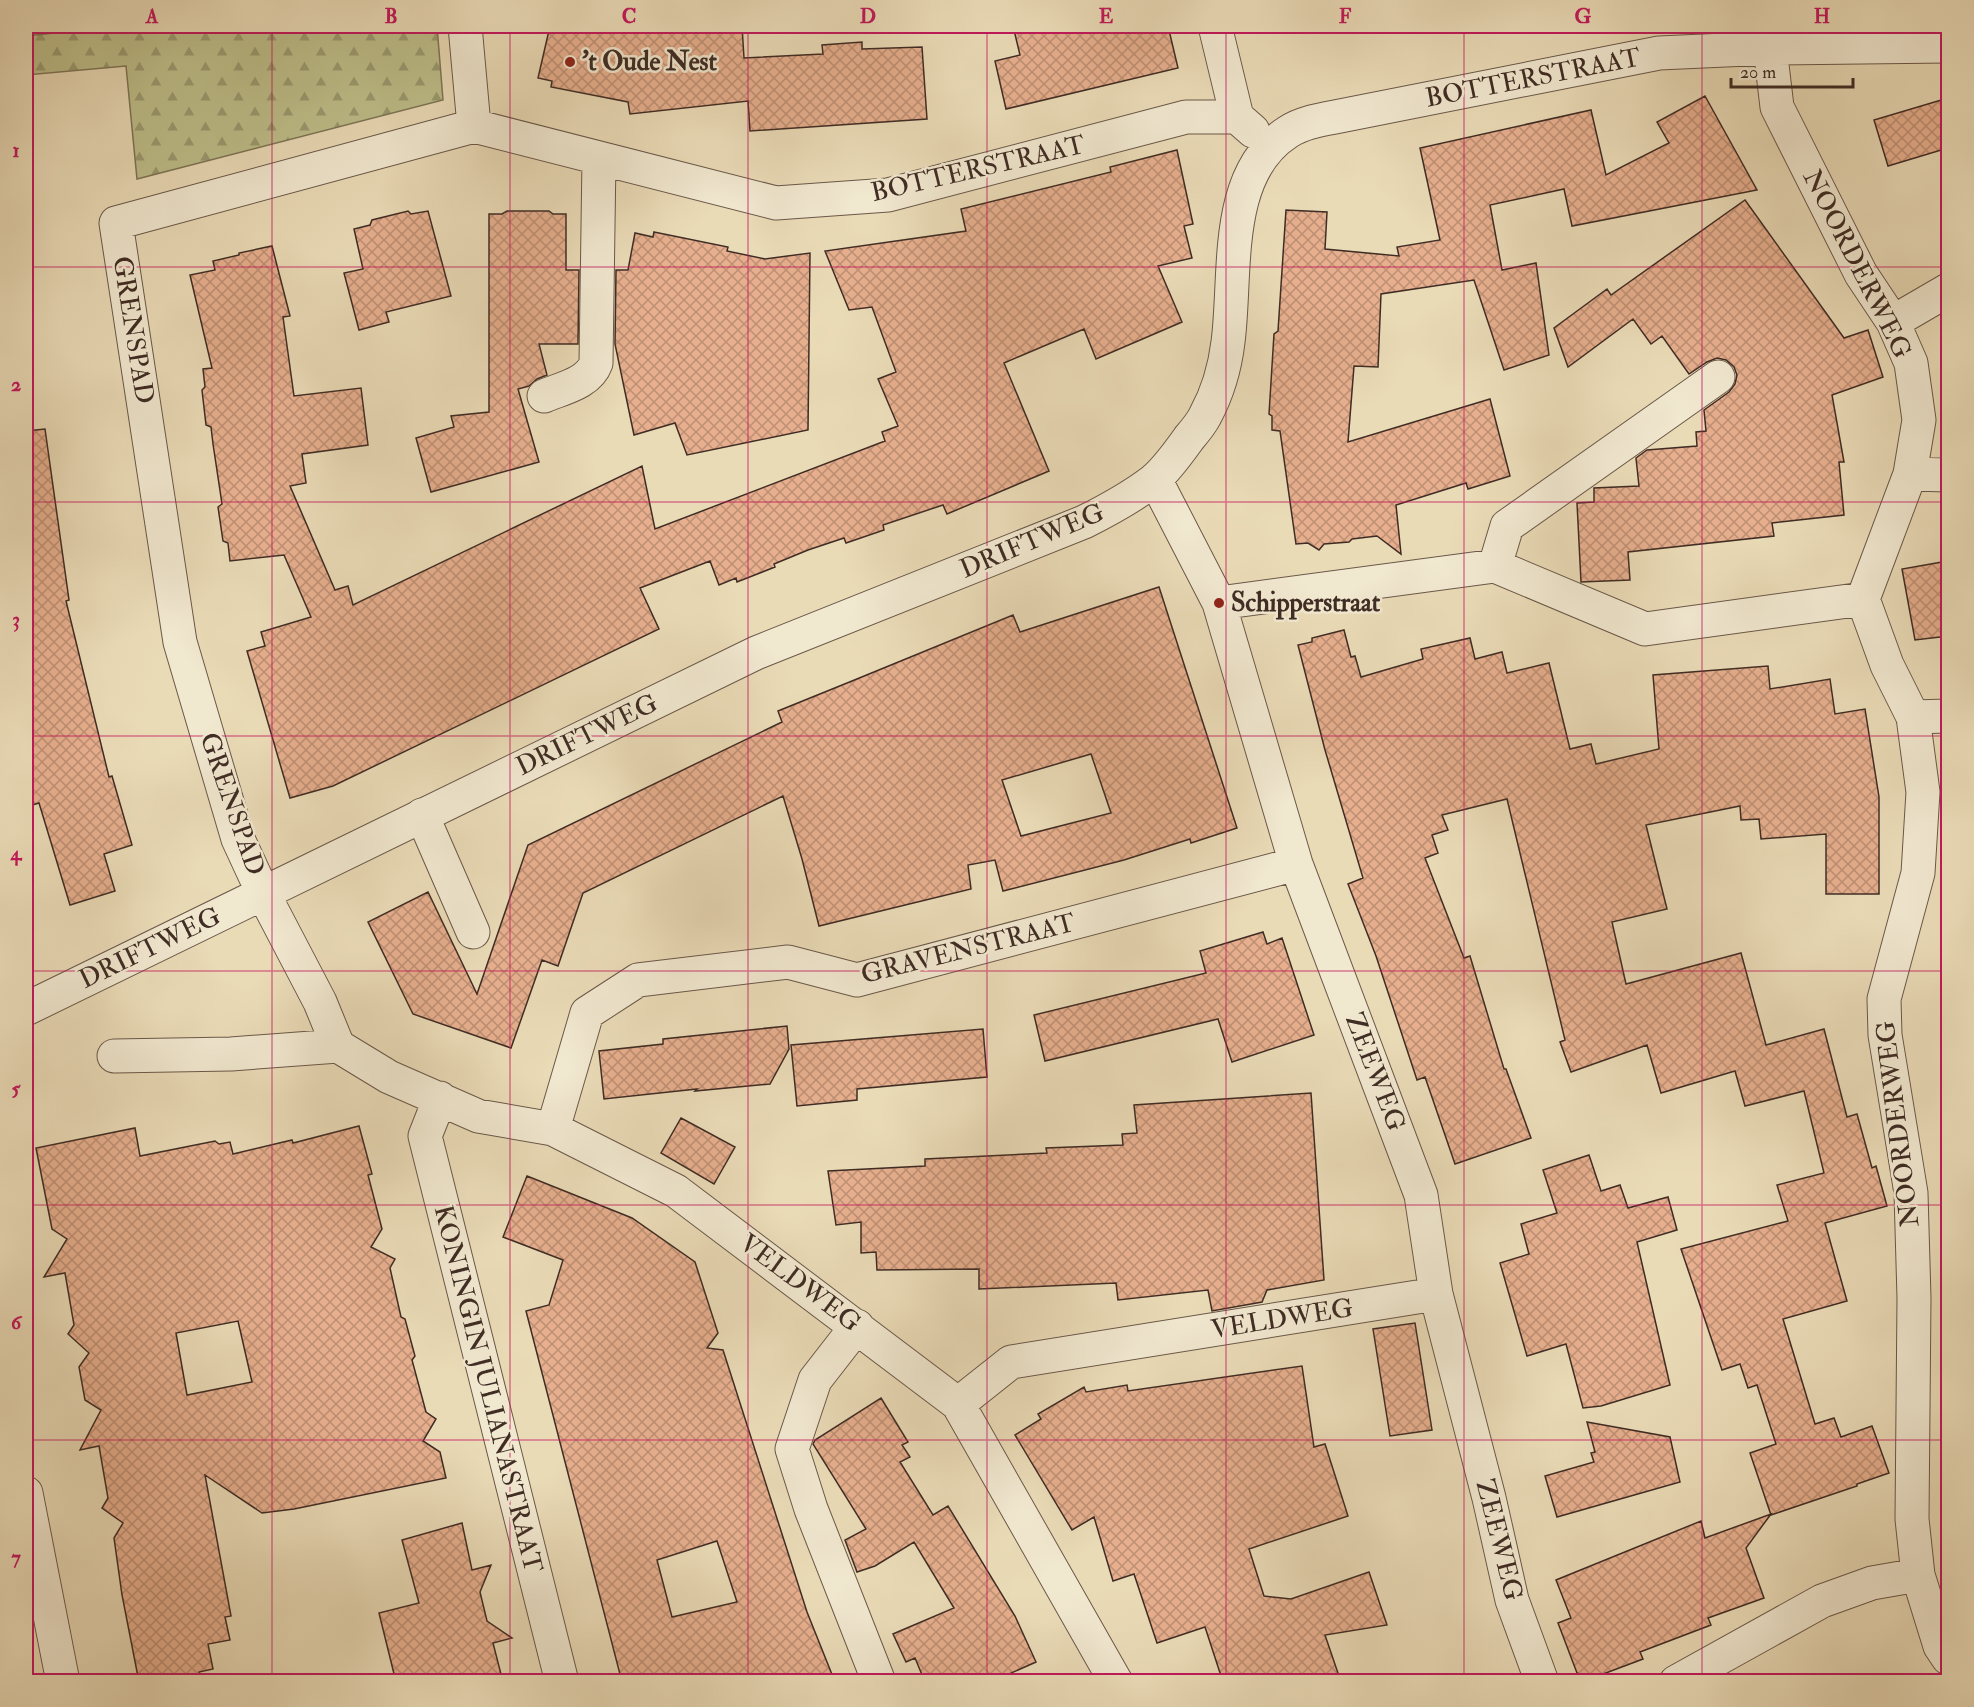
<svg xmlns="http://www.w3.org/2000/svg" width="1974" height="1707" font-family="'IM FELL Double Pica',serif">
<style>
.forest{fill:url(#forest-firs);stroke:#7e7557;stroke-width:1.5}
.pitch{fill:#bdbe8a;stroke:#7e7557;stroke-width:1.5}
.building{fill:url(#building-cross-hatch);stroke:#3f2c24;stroke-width:1.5;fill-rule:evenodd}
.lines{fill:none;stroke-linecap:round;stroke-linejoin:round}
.pedestrian-casing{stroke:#6a5849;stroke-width:35}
.minor-casing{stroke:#6a5849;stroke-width:35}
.pedestrian{stroke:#f1e8d0;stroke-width:33}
.minor{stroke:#f1e8d0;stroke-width:33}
.grid{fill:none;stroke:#c2185b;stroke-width:1.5;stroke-opacity:0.55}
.poi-dot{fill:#8f2418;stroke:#f1e8d0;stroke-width:2}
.labels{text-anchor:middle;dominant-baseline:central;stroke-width:5;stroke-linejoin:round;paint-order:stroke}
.poi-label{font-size:26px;font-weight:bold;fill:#3f2c24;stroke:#f1e8d0;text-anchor:start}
.street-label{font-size:26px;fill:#3f2c24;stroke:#f1e8d0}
.neatline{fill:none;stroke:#c2185b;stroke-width:2}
.grid-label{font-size:20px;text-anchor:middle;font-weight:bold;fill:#c2185b}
</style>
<defs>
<pattern id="forest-firs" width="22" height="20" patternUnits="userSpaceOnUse" patternTransform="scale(1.5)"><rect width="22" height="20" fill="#bdbe8a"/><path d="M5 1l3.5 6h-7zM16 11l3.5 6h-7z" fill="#9b9b71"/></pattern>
<pattern id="building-cross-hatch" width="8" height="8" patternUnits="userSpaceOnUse" patternTransform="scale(1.5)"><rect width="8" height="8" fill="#e7af8e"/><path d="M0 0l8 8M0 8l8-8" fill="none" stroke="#bd8f74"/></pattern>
</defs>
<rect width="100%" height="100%" fill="#eadbb7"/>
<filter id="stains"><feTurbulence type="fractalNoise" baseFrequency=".00333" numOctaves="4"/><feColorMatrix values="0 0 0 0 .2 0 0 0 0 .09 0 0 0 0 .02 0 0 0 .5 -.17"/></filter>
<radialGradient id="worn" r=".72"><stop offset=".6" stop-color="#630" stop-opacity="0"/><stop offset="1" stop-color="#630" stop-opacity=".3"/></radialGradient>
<!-- forest -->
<path class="forest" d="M115 26H437L443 100 137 179 126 66 26 75V34Z"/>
<!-- pitch -->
<path class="pitch" d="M26 26H122L26 36Z"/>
<!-- building -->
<path class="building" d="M550 26H742L744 58 823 54 822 45 862 42V49L922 47 927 119 750 131 748 101 630 114 628 102 551 87 552 81 538 78Z
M1013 26H1168L1178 68 1006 109 995 61 1020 55Z
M1705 96 1757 190 1572 226 1564 189 1490 205 1502 270 1536 263 1549 355 1504 370 1474 280 1381 294 1378 367 1354 366 1348 442 1490 399 1510 476 1468 489 1466 483 1396 505 1401 554 1377 536 1352 539 1349 542 1324 544 1319 550 1308 543 1296 544 1280 431 1272 430V416L1269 414 1274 334 1278 331 1286 210 1327 212 1325 249 1399 256 1397 247 1440 240 1420 148 1591 110 1606 175 1669 143 1657 122Z
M1948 98V148L1888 166 1874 120Z
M1177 150 1193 224 1184 226 1192 258 1158 266 1182 322 1096 359 1084 329 1004 363 1049 471 947 514 943 505 883 525 884 530 846 543 844 538 808 550 774 564 775 567 737 582 736 578 719 585 710 561 640 588 659 629 333 786 290 798 247 651 265 646 261 632 311 617 284 555 230 561 228 543 223 541 218 507 222 504 213 444 211 427 206 425 202 390 205 387 203 369 212 368 190 275 215 270 213 261 239 255V253L272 246 290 316 283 317 294 396 361 388 368 445 302 454 306 483 290 486 335 590 348 586 353 605 642 466 655 529 885 441 882 432 898 426 878 379 896 372 872 307 849 310 825 251 966 231 961 209 1111 172 1110 167Z
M1745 200 1844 338 1868 330 1883 377 1832 395 1844 462H1839L1844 515 1772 523 1774 536 1628 552 1630 580 1581 582 1577 503 1594 502V488L1639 486 1636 458 1647 450 1697 446 1696 432 1706 431 1704 410 1729 392 1735 384 1737 375 1734 367 1726 360 1717 358 1707 362 1689 374 1662 336 1651 344 1633 319 1568 367 1554 328 1607 289 1611 295Z
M408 211 411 214 428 211 451 296 386 312 389 322 359 330 344 273 363 269 354 229 370 225 372 220Z
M507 211H549L553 214H566V270H579L578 344H539L547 375 537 379 529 386 518 389 539 462 431 492 416 438 454 427 451 416 489 412V214H502Z
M654 232 728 247 727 251 765 259 810 253 808 430 687 455 675 423 634 435 615 344 616 270H628L635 233 653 237Z
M45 429 69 600 66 601 109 777 112 776 132 845 104 854 115 891 70 905 39 803 26 807V431Z
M1948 561V636L1915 640 1902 569Z
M1159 587 1237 828 1191 843 1190 839 1124 860 1003 891 995 860 968 865 971 889 819 926 802 859 783 796 583 893 558 966 542 960 511 1048 413 1014 368 922 428 892 477 994 528 845 782 722 778 711 852 681 1013 615 1020 632ZM1091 754 1111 813 1021 836 1002 780Z
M1344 630 1351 657 1355 656 1361 677 1423 659 1421 649 1470 638 1475 659 1502 652 1507 673 1549 663 1570 749 1591 744 1596 764 1659 749 1653 675 1768 666 1770 689 1830 679 1835 714 1865 709 1879 797V894H1826V834L1761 839 1759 819 1741 820 1740 806 1646 825 1667 909 1612 922 1626 984 1741 953 1766 1045 1824 1029 1847 1117 1857 1114 1872 1168 1876 1166 1887 1206 1825 1223 1847 1301 1783 1319 1815 1424 1834 1418 1841 1437 1872 1426 1889 1473 1857 1484V1486L1771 1515 1750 1453 1776 1444 1757 1385 1748 1388 1740 1364 1722 1370 1681 1249 1788 1221 1777 1185 1824 1173 1804 1091 1745 1106 1735 1071 1661 1093 1647 1045 1571 1072 1560 1042 1565 1040 1507 799 1442 815 1448 830 1432 835 1438 853 1425 858 1464 958 1470 956 1504 1069H1506L1531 1138 1455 1164 1425 1077 1417 1080 1376 956 1348 884 1363 878 1325 750 1298 645 1312 642V638Z
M1263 932 1267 944 1282 938 1314 1035 1232 1062 1218 1019 1045 1061 1034 1015 1206 973 1200 951Z
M787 1026 789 1049 770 1084 695 1091 697 1089 604 1099 599 1051 663 1044V1039Z
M983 1029 987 1077 857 1089V1100L797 1106 791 1045Z
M1311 1093 1324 1280 1267 1290 1262 1302 1212 1311 1208 1290 1118 1300 1116 1283 979 1289V1269L877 1270 876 1252 861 1253V1222L836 1225 828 1171 925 1166V1159L1047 1153 1046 1148 1123 1145 1122 1134 1137 1133 1134 1105Z
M681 1118 735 1147 714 1184 661 1153Z
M359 1126 372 1174 368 1175 382 1229 371 1247 395 1259 390 1268 401 1317 405 1319 415 1356 412 1360 426 1412 436 1419 423 1441 440 1452 446 1478 294 1509 262 1513 205 1475 231 1616 225 1617 230 1640 208 1644 213 1669 199 1672 201 1682H139L122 1595 114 1538 123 1523 102 1508 108 1498 99 1446 80 1450 101 1410 85 1400 79 1367 89 1353 68 1334 74 1325 65 1273 44 1277 67 1239 52 1229 36 1148 135 1128 140 1156 215 1141 219 1144 230 1142 233 1154 292 1140 293 1143ZM238 1321 252 1382 187 1395 176 1333Z
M1589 1155 1601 1191 1620 1185 1628 1208 1668 1197 1677 1230 1637 1242 1670 1385 1601 1406 1583 1408 1566 1344 1527 1356 1500 1263 1529 1254 1521 1224 1557 1213 1543 1170Z
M527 1176 632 1218 695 1262 718 1333 707 1348 723 1350 807 1612 835 1682H622L526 1311 549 1305 563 1260 503 1237ZM717 1541 737 1602 672 1617 657 1560Z
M1415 1323 1432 1430 1390 1436 1373 1329Z
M1302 1366 1314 1447 1325 1444 1348 1516 1249 1549 1264 1596 1291 1599 1369 1572 1387 1625 1325 1635 1341 1682H1223L1205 1627 1157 1643 1134 1574 1113 1581 1094 1517 1072 1530 1015 1435 1041 1419 1038 1414 1084 1387 1086 1392 1127 1385 1128 1391Z
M881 1398 908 1442 902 1445 910 1457 900 1462 933 1515 948 1506 1015 1616 1036 1662 991 1682H925L915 1658 906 1662 893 1634 954 1608 914 1542 875 1566 857 1572 845 1540 866 1529 813 1444 815 1440Z
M1587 1422 1670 1437 1680 1482 1557 1517 1545 1476 1594 1462 1591 1453 1595 1452Z
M1771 1514 1746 1548 1764 1598 1708 1618 1711 1625 1640 1652 1643 1659 1590 1679 1577 1673 1558 1623 1571 1618 1556 1580 1701 1521 1705 1538Z
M462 1523 472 1570 491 1565 480 1592 487 1621 512 1638 493 1643 503 1682H396L379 1613 419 1603 402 1540Z"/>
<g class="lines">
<defs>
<path id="pedestrian" d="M422 815 473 932"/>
<path id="minor" d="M465 26 474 126
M1215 26 1237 117 1253 131
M1770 48 1777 107 1861 274 1893 322 1911 363 1919 420 1910 474 1863 599 1887 665 1913 717 1923 792 1918 873 1884 999 1885 1035 1911 1193 1914 1298 1912 1519 1918 1575
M1237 117H1186L888 195 776 203 474 126 116 223 180 642 238 839 263 893 320 1002 338 1046 389 1077 478 1116 553 1129 676 1191 958 1404 1011 1362 1436 1294
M1893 322 1948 290
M544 396C563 388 589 383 596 363L599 158
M1910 474 1948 475
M1155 479 1219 603 1296 864 1421 1195 1436 1294 1489 1498 1512 1600 1542 1682
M1495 566 1507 526 1718 377
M1219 603 1495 566 1645 629 1863 599
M1913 717 1948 716
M26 1009 756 653 1084 522C1108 510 1132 497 1154 480 1167 469 1179 452 1189 438 1195 431 1201 424 1205 416 1217 394 1225 367 1228 342 1237 274 1222 174 1288 132 1302 123 1319 120 1335 117L1659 53 1770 48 1948 46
M114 1056 231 1054 338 1046
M440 1098 425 1136 562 1682
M553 1129 587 1013 638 980 788 962 857 980 1296 864
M857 1326 815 1380 792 1449 811 1509 879 1682
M958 1404 1116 1682
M26 1493 63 1682
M1676 1682 1822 1601 1872 1583 1918 1575 1940 1646 1948 1658"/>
</defs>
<!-- pedestrian casing -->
<use href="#pedestrian" class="pedestrian-casing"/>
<!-- minor casing -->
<use href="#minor" class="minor-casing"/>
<!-- pedestrian -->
<use href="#pedestrian" class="pedestrian"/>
<!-- minor -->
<use href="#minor" class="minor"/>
</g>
<!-- grid -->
<path class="grid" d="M272 26V1682M510 26V1682M748 26V1682M987 26V1682M1226 26V1682M1464 26V1682M1702 26V1682M26 267H1948M26 502H1948M26 736H1948M26 971H1948M26 1205H1948M26 1440H1948"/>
<!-- markers -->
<g class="poi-dot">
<circle cx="570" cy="62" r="6"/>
<circle cx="1219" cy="603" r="6"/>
</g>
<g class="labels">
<!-- poi labels -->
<g class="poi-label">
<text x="582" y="62">'t Oude Nest</text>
<text x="1231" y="603">Schipperstraat</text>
</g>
<!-- street labels -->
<g class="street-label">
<text transform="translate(1533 78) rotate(-11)">BOTTERSTRAAT</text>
<text transform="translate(978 169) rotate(-13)">BOTTERSTRAAT</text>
<text transform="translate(1857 264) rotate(63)">NOORDERWEG</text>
<text transform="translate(133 330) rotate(81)">GRENSPAD</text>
<text transform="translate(1032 541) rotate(-23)">DRIFTWEG</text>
<text transform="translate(587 735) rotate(-26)">DRIFTWEG</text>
<text transform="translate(232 804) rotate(71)">GRENSPAD</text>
<text transform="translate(150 948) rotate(-26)">DRIFTWEG</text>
<text transform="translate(968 949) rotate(-14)">GRAVENSTRAAT</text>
<text transform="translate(1375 1072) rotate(69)">ZEEWEG</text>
<text transform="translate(1898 1124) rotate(-97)">NOORDERWEG</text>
<text transform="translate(800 1283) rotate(37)">VELDWEG</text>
<text transform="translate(1282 1319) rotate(-9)">VELDWEG</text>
<text transform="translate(488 1389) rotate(76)">KONINGIN JULIANASTRAAT</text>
<text transform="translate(1499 1540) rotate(76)">ZEEWEG</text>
</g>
</g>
<!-- margin -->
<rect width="1974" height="1707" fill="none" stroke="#eadbb7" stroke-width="66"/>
<!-- scale -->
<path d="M1731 78v9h122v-9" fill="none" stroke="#3f2c24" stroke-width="3"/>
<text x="1740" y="78" font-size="18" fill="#3f2c24" stroke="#f1e8d0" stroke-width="4.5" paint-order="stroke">20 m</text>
<rect x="33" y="33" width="1908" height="1641" class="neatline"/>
<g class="grid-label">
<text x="152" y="23">A</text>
<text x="391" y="23">B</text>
<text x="629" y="23">C</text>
<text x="868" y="23">D</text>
<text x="1106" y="23">E</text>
<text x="1345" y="23">F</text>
<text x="1583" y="23">G</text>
<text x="1822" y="23">H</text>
<text x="16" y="157">1</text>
<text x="16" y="391">2</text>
<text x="16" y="626">3</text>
<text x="16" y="860">4</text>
<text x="16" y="1095">5</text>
<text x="16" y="1329">6</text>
<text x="16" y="1564">7</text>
</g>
<rect width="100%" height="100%" filter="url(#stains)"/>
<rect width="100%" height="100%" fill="url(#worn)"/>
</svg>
